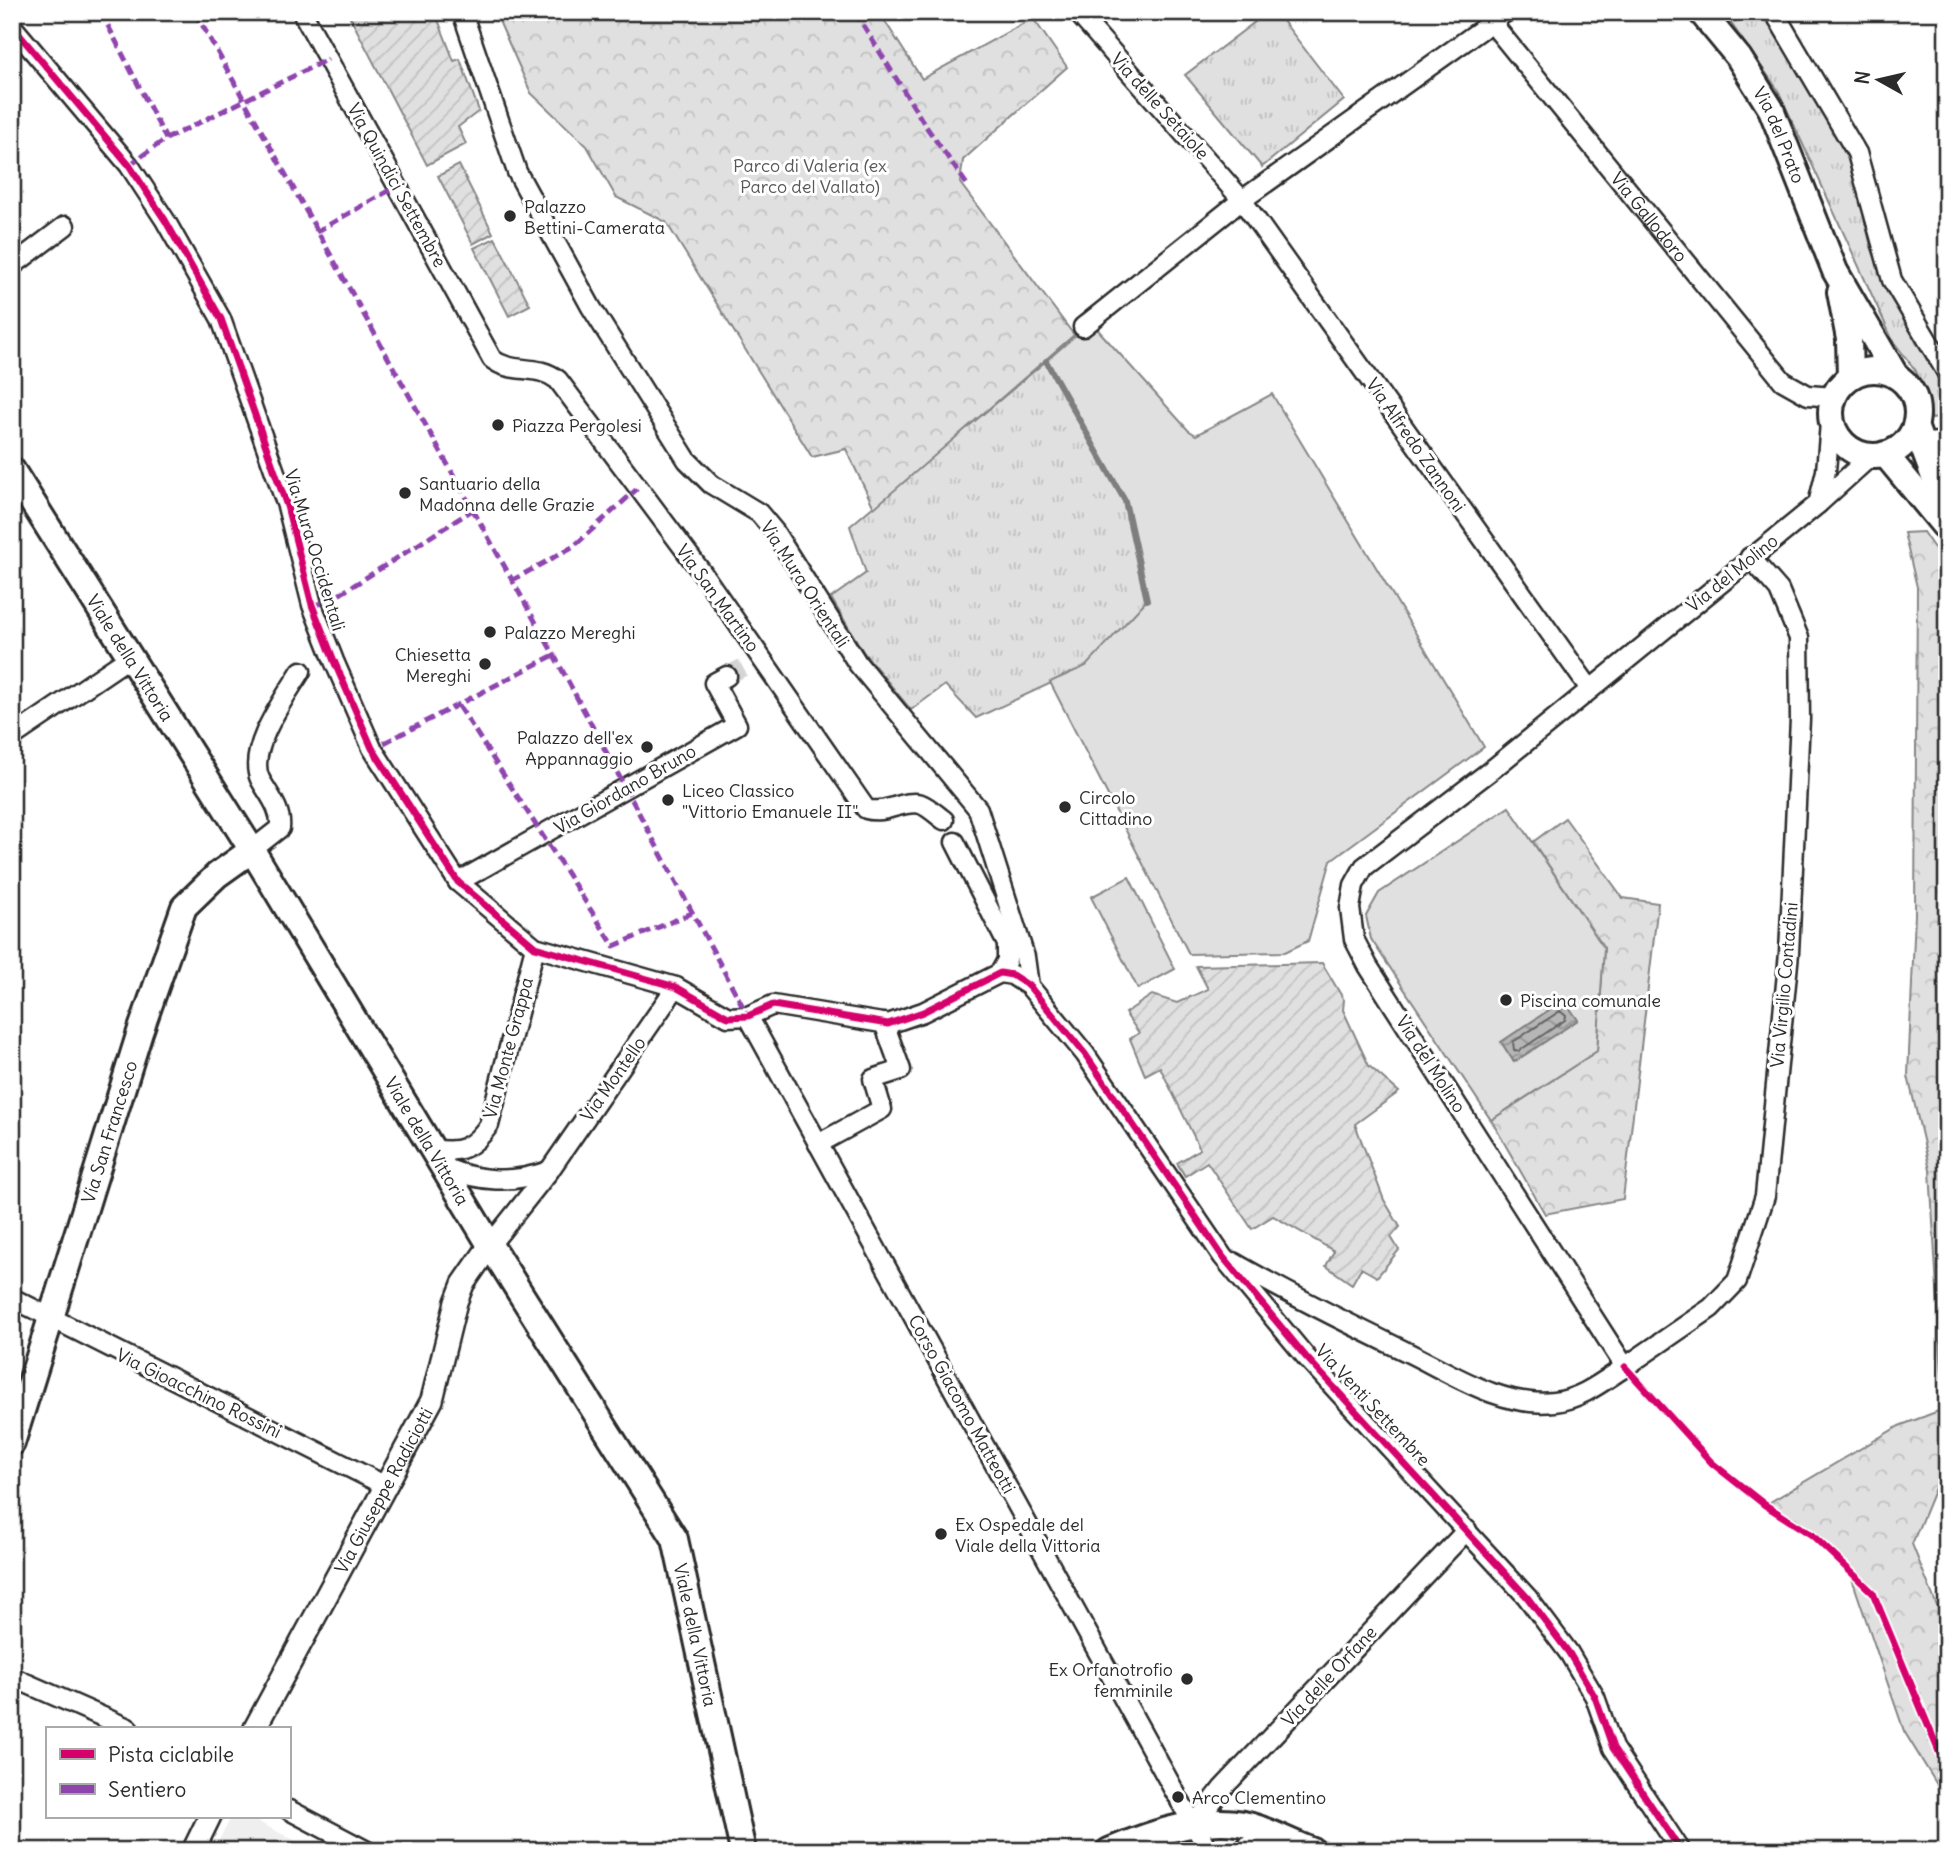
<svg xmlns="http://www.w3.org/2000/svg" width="1959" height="1863" font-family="Delius,sans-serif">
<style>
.built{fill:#efefef}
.grass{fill:url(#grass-tufts);stroke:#868686;stroke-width:2}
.forest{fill:url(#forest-crowns);stroke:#868686;stroke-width:2}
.garden{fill:url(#garden-furrows);stroke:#868686;stroke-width:2}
.pitch{fill:#e0e0e0;stroke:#868686;stroke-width:2}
.water{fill:url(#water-waves);stroke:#7e7e7e;stroke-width:2}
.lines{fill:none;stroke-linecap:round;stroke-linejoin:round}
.shore{stroke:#636363;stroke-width:2}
.stream{stroke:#7e7e7e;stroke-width:6}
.minor-tunnel{stroke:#d5d5d5;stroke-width:18;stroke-dasharray:18 9;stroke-linecap:butt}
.minor-casing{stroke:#2b2b2b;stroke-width:23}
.tertiary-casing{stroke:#2b2b2b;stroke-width:26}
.secondary-casing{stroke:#2b2b2b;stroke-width:30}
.minor{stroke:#fff;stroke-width:18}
.tertiary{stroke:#fff;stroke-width:21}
.secondary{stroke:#fff;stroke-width:24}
.quiet{stroke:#8e44ad;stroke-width:5;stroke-dasharray:10 5;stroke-linecap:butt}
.cycleway-casing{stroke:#fff;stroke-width:11}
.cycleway{stroke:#d6006c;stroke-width:7}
.poi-dot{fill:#2b2b2b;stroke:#fff;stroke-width:2.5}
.labels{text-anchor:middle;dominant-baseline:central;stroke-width:6;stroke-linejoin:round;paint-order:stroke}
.street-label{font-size:18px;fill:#2b2b2b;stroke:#fff}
.park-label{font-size:18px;fill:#585858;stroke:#fff}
.poi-label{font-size:18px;fill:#2b2b2b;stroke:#fff;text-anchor:start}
</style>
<defs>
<pattern id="grass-tufts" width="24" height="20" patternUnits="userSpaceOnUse" patternTransform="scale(1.75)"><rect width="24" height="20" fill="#e0e0e0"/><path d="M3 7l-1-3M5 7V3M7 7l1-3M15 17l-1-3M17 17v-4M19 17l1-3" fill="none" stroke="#c0c0c0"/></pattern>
<pattern id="forest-crowns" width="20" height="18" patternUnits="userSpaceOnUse" patternTransform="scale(1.75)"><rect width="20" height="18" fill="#e0e0e0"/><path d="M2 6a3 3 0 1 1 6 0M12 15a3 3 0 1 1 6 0" fill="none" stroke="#c0c0c0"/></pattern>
<pattern id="garden-furrows" width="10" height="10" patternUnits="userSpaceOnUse" patternTransform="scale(1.75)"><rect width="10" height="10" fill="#e0e0e0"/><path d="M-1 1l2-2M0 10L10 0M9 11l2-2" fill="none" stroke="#c0c0c0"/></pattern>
<pattern id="water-waves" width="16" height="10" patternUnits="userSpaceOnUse" patternTransform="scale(1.75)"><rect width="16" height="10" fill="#b6b6b6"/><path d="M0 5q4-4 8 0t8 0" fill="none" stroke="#949494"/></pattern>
</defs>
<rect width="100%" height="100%" fill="#fff"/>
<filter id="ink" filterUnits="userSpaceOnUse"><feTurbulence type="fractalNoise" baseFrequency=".0143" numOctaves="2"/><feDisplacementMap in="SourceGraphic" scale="14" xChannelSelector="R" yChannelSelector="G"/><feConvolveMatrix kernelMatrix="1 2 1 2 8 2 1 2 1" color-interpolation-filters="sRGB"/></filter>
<g filter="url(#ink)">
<!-- built -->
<path class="built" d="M232 1816H247L315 1851H213Z"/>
<!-- grass -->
<path class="grass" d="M1268 12H1276L1344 100 1262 167 1185 75Z
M1723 12H1762L1849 152 1871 247 1890 293 1947 389V417L1932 419 1916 371 1893 341 1778 90Z
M1046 361 1127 506 1147 600 1090 665 976 718 945 685 911 710 864 653 831 598 866 573 850 526Z"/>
<!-- forest -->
<path class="forest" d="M495 12H879L922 79 1033 18 1067 67 963 160 960 183 1074 335 874 508 846 449 812 457 666 222 616 197 587 146 531 93Z
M1923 532 1947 567V1459L1912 1544 1937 1606 1947 1615V1801L1904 1731 1848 1567 1765 1505 1899 1426 1944 1409 1930 1170 1908 1076 1915 914 1917 587 1904 533Z
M1565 818 1623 898 1658 903 1623 1199 1545 1214 1491 1120 1597 1051 1604 948 1533 842Z"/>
<!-- garden -->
<path class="garden" d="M360 12H435L454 61 460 59 479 111 458 127 466 144 427 165 350 17Z
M459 165 493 233 473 244 438 176Z
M495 238 530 305 509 316 474 248Z
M1322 963 1344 1000 1343 1010 1369 1066 1399 1092 1355 1124 1384 1200 1400 1227 1391 1237 1399 1250 1377 1277 1361 1268 1352 1284 1326 1266 1334 1251 1273 1216 1252 1229 1207 1162 1185 1176 1177 1163 1200 1149 1160 1067 1145 1075 1130 1039 1139 1033 1125 1013 1152 995 1177 1003 1208 989 1196 966Z"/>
<!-- pitch -->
<path class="pitch" d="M1091 322 1188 430 1196 435 1272 394 1484 747 1331 860 1308 941 1285 952 1189 954 1050 682 1086 666 1147 600 1127 506 1046 361Z
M1509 807 1604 948 1597 1051 1491 1120 1371 939 1366 916 1379 893Z
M1129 877 1175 969 1138 989 1091 897Z"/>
<!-- water -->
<path class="water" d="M1564 1000 1578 1020 1514 1062 1501 1042Z"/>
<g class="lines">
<!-- shore -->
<path class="shore" d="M1560 1011 1566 1016 1565 1020 1519 1051 1514 1050 1513 1042Z"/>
<!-- stream -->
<path class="stream" d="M1046 361 1125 501 1147 600"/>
<!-- minor-tunnel -->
<path class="minor-tunnel" d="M727 676 751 663"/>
<defs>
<g id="minor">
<path d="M302 12 492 359C512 375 537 363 558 380L703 574 866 809C886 815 903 799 921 804 929 807 938 816 944 820"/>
<path d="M462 12 517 172 591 307 687 460 711 484 759 513 774 531 858 664 978 809 1025 957 1029 986"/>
<path d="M1077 12 1242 200 1590 689"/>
<path id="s1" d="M1483 12 1783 381 1808 395 1834 397"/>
<path d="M1774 12 1857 153 1892 280 1947 373"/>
<path d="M12 26 129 165 165 220 221 319 287 506 312 605 334 661 372 748 458 882 535 947 676 987 728 1017 748 1016 773 1005 888 1024 923 1012 1000 973 1012 975 1029 986 1085 1054 1223 1257 1306 1357 1527 1597 1569 1653 1595 1697 1613 1748 1681 1851"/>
<path d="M12 266 65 226"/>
<path d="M1083 327 1242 200 1506 12"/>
<path d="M1920 444 1947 441"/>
<path d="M1818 504 1826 471 1831 411"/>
<path d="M12 737 130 657"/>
<path d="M955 842 1007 944V960L1000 973"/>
<path d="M252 850 280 828C282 809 268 794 260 779 246 750 286 696 301 671"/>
<path d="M458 882 737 725 714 683 727 676"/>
<path d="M748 1016 1176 1794"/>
<path d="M818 1144 882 1109 873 1079 901 1070 884 1023"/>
<path d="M433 1149C460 1154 473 1148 489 1125L535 947"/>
<path d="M443 1167C480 1182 511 1184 549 1171"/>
<path d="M490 1245 549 1171 676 987"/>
<path d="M1233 1262C1290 1295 1349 1324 1409 1353 1452 1374 1503 1408 1554 1402 1581 1399 1602 1382 1625 1367L1368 966 1354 939 1350 908 1354 885 1364 867 1494 768 1818 504 1871 456"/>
<path d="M12 1298 386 1486"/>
<path d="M1625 1367 1711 1308 1737 1281 1765 1196 1789 953 1800 719 1799 638 1779 590 1750 557"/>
<path d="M12 1677 128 1728"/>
<path d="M1180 1801 1209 1851"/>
<path d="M289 1810 367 1851"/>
<path d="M1194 1825 1222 1789 1467 1530"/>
</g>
<g id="tertiary">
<path id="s2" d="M255 1728 432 1400 456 1302 463 1284 490 1245"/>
<path d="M193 1851 210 1816"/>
</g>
<g id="secondary">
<path id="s3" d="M1701 12 1739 58 1771 109 1835 271 1896 376"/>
<path d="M1840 292 1849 339 1850 377"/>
<circle cx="1874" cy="413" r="43"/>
<path d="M1915 426 1947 512"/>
<path d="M1885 454 1947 529"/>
<path id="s4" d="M12 470 252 850 490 1245 675 1539 743 1851"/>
<path id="s5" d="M12 1443 140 1032 184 907 217 875 252 850"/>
<path d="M1109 1851C1151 1833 1213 1811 1258 1828 1277 1835 1294 1844 1313 1851"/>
<path d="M1247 1851 1252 1846 1280 1840"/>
</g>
</defs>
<!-- minor casing -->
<use href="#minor" class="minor-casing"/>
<!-- tertiary casing -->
<use href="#tertiary" class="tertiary-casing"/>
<!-- secondary casing -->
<use href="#secondary" class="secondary-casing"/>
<!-- minor -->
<use href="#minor" class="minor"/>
<!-- tertiary -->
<use href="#tertiary" class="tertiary"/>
<!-- secondary -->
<use href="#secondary" class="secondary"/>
<!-- quiet -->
<path class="quiet" d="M101 12 166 139
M195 12 554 655 748 1016
M855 12 925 125 968 186
M129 165 166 139 328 59
M316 232 397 186
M511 581 574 546 637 489
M312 605 326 603 471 511
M459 706 614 946 692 913
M384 743 554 655"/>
<defs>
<path id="cycleway" d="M12 26 129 165 165 220 221 319 287 506 312 605 334 661 372 748 458 882 535 947 676 987 728 1017 748 1016 773 1005 888 1024 923 1012 1000 973 1012 975 1029 986 1085 1054 1223 1257 1306 1357 1527 1597 1569 1653 1595 1697 1613 1748 1681 1851
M1625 1367 1712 1463 1765 1505 1812 1535 1873 1593 1947 1771"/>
</defs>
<!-- cycleway casing -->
<use href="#cycleway" class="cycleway-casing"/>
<!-- cycleway -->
<use href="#cycleway" class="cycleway"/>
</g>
</g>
<!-- markers -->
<g class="poi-dot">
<circle cx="510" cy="216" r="7"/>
<circle cx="498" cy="425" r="7"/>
<circle cx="405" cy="493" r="7"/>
<circle cx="490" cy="632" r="7"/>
<circle cx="485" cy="664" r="7"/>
<circle cx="647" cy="747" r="7"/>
<circle cx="668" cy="800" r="7"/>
<circle cx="1065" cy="807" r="7"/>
<circle cx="1506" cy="1000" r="7"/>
<circle cx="941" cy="1534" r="7"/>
<circle cx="1187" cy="1679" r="7"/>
<circle cx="1178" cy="1797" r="7"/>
</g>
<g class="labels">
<!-- street labels -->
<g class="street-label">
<text transform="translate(1160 106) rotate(48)">Via delle Setaiole</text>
<text stroke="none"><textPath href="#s3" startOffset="147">Via del Prato</textPath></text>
<text transform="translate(397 185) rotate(61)">Via Quindici Settembre</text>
<text stroke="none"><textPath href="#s1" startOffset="264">Via Gallodoro</textPath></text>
<text transform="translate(1416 445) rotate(55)">Via Alfredo Zannoni</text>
<text transform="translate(315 550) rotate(73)">Via Mura Occidentali</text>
<text transform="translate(1732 573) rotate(-39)">Via del Molino</text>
<text transform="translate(805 584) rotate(57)">Via Mura Orientali</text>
<text transform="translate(718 598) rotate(54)">Via San Martino</text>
<text stroke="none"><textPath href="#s4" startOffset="222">Viale della Vittoria</textPath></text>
<text transform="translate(625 789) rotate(-30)">Via Giordano Bruno</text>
<text transform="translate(1784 985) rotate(-85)">Via Virgilio Contadini</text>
<text transform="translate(508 1048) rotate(-75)">Via Monte Grappa</text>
<text transform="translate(1431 1064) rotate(57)">Via del Molino</text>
<text transform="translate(613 1079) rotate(-55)">Via Montello</text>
<text stroke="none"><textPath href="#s5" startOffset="326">Via San Francesco</textPath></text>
<text stroke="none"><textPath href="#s4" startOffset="789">Viale della Vittoria</textPath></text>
<text transform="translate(199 1393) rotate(26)">Via Gioacchino Rossini</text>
<text transform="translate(962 1404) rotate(61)">Corso Giacomo Matteotti</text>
<text transform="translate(1373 1405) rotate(47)">Via Venti Settembre</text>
<text stroke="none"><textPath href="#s2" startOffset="270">Via Giuseppe Radiciotti</textPath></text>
<text stroke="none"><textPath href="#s4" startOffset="1356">Viale della Vittoria</textPath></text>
<text transform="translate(1329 1676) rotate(-47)">Via delle Orfane</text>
</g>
<!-- park labels -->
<g class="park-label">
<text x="810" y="165">Parco di Valeria (ex<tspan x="810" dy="21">Parco del Vallato)</tspan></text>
</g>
<!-- poi labels -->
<g class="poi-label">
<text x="524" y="206">Palazzo<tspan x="524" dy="21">Bettini-Camerata</tspan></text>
<text x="512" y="425">Piazza Pergolesi</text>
<text x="419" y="483">Santuario della<tspan x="419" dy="21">Madonna delle Grazie</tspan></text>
<text x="504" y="632">Palazzo Mereghi</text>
<text x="471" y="654" text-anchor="end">Chiesetta<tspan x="471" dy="21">Mereghi</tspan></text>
<text x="633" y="737" text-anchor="end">Palazzo dell'ex<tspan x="633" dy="21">Appannaggio</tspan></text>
<text x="682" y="790">Liceo Classico<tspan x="682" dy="21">"Vittorio Emanuele II"</tspan></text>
<text x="1079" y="797">Circolo<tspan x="1079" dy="21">Cittadino</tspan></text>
<text x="1520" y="1000">Piscina comunale</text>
<text x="955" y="1524">Ex Ospedale del<tspan x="955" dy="21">Viale della Vittoria</tspan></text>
<text x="1173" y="1669" text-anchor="end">Ex Orfanotrofio<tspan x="1173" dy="21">femminile</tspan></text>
<text x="1192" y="1797">Arco Clementino</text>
</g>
</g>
<!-- margin -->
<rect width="1959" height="1863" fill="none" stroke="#fff" stroke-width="42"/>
<rect x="21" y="21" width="1917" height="1821" fill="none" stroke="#2b2b2b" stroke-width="2.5" filter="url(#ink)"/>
<!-- legend -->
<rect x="46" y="1727" width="245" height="91" fill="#ffffff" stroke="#aaaaaa" stroke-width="2"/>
<rect x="60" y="1749" width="35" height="10" fill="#d6006c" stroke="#aaaaaa" stroke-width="2"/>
<text x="108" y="1762" font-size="21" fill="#2b2b2b">Pista ciclabile</text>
<rect x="60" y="1784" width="35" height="10" fill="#8e44ad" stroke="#aaaaaa" stroke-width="2"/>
<text x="108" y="1797" font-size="21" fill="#2b2b2b">Sentiero</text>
<!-- north arrow -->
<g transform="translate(1879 80) rotate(278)" stroke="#ffffff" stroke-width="5" paint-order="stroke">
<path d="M0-5L12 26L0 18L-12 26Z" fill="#2b2b2b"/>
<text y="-10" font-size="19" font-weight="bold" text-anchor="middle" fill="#2b2b2b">N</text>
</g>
</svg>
